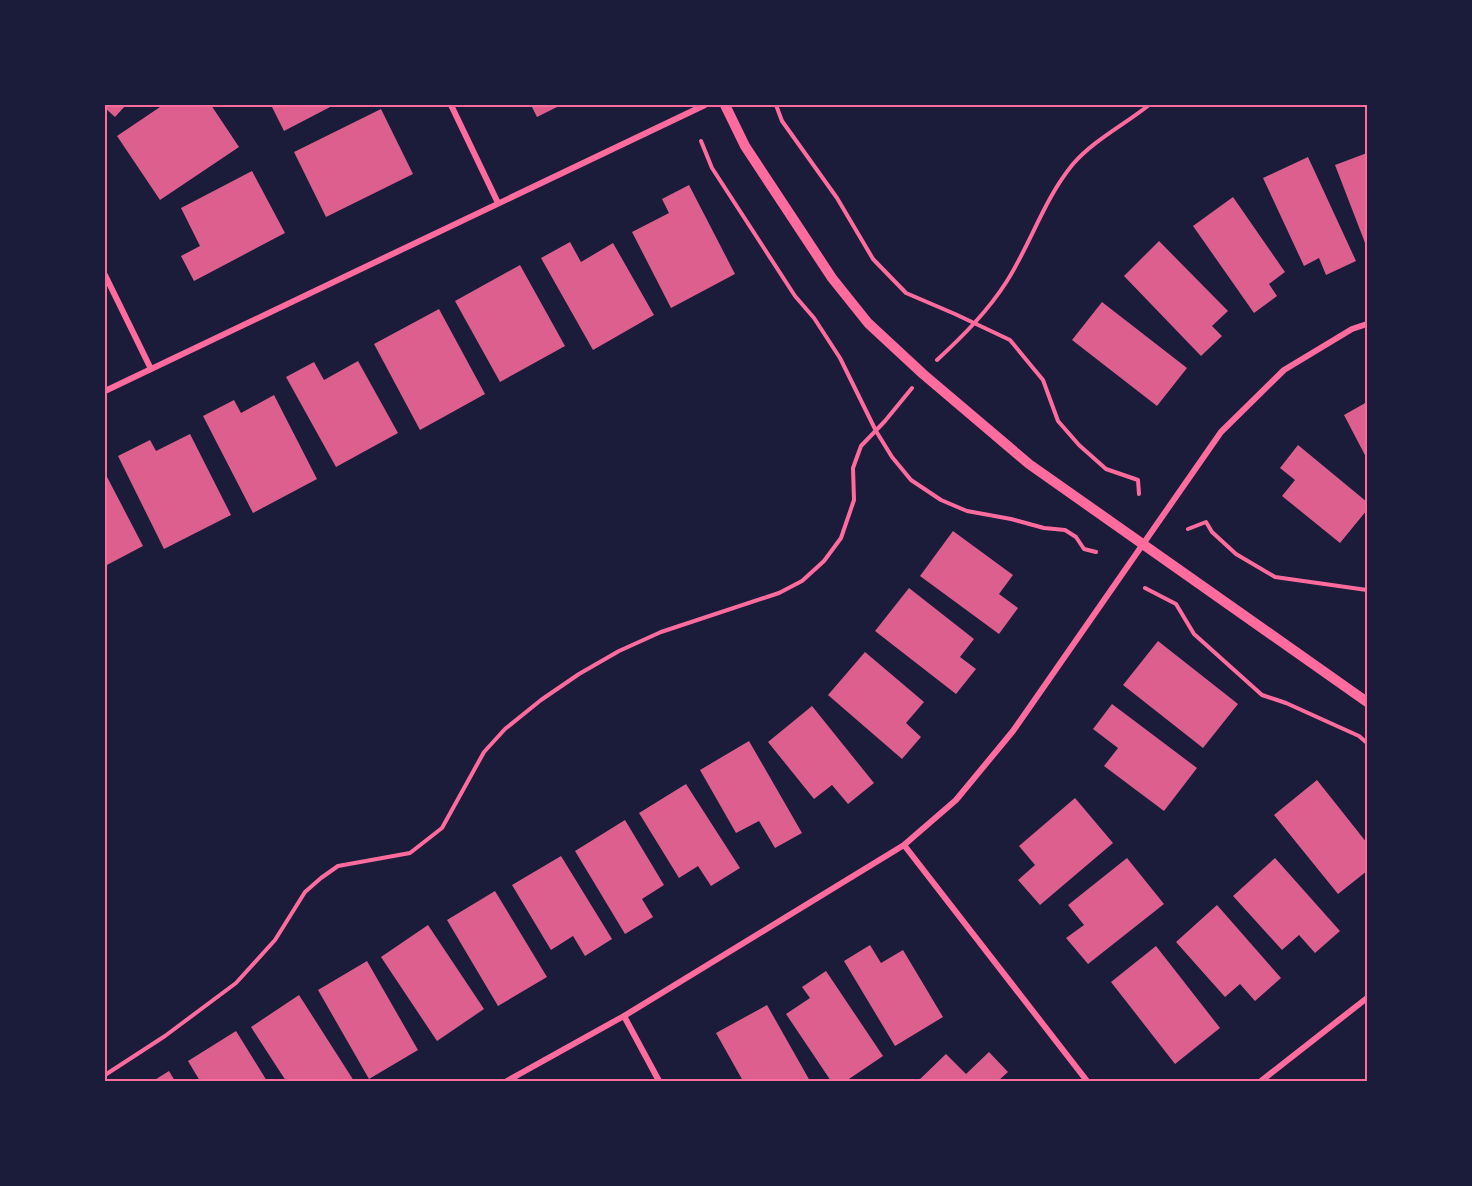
<svg xmlns="http://www.w3.org/2000/svg" width="1472" height="1186" font-family="Jost,sans-serif">
<style>
.building{fill:#dd5f8e}
.lines{fill:none;stroke-linecap:round;stroke-linejoin:round}
.path{stroke:#ff6b9d;stroke-width:4}
.minor{stroke:#ff6b9d;stroke-width:6}
.tertiary{stroke:#ff6b9d;stroke-width:10}
.neatline{fill:none;stroke:#ff6b9d;stroke-width:2}
</style>
<rect width="100%" height="100%" fill="#1b1b3a"/>
<!-- building -->
<path class="building" d="M105 105H126L115 117 105 108Z
M163 105H211L239 147 160 200 117 136Z
M271 105H334L284 131Z
M531 105H561L537 117Z
M381 109 413 174 326 217 294 152Z
M1367 153V248L1335 165Z
M1308 157 1356 261 1326 275 1319 258 1304 266 1263 178Z
M252 171 285 233 194 281 181 256 200 246 181 208Z
M689 185 735 274 671 308 632 232 669 213 662 199Z
M1233 197 1285 272 1269 284 1277 296 1254 313 1193 226Z
M1159 241 1228 311 1212 326 1222 336 1201 356 1124 276Z
M570 242 581 262 613 243 654 315 593 350 541 258Z
M520 265 565 346 500 382 455 301Z
M1102 302 1187 368 1157 406 1072 340Z
M439 309 485 394 420 430 374 344Z
M358 361 398 433 336 467 286 377 314 362 324 380Z
M274 395 317 479 253 513 203 416 234 400 241 413Z
M1367 402V459L1344 415Z
M190 434 231 515 164 549 118 456 150 440 156 451Z
M1298 445 1367 502V510L1340 543 1282 496 1295 480 1280 468Z
M105 473 143 546 105 566Z
M953 531 1013 575 999 594 1018 608 999 634 920 576Z
M909 588 974 639 960 657 976 669 956 694 875 631Z
M1158 641 1238 704 1203 748 1123 685Z
M865 652 924 702 906 723 921 737 902 759 828 695Z
M1112 704 1197 768 1164 811 1104 766 1118 748 1093 729Z
M812 706 874 783 848 804 832 785 814 799 768 742Z
M749 741 802 833 775 848 759 821 736 833 700 770Z
M1317 780 1367 843V871L1338 894 1274 815Z
M686 784 740 868 711 886 698 866 679 878 639 813Z
M1075 798 1113 843 1040 905 1018 880 1035 865 1019 846Z
M625 820 664 885 642 899 653 917 625 934 575 851Z
M561 856 612 939 585 956 573 936 551 950 512 885Z
M1127 858 1164 904 1088 964 1066 938 1084 925 1068 905Z
M1275 858 1340 931 1315 953 1299 935 1282 950 1233 896Z
M495 891 547 977 498 1006 447 920Z
M1217 905 1281 978 1255 1001 1240 984 1225 997 1176 942Z
M428 925 484 1009 437 1041 381 957Z
M870 945 881 963 903 950 943 1017 895 1046 844 961Z
M1156 946 1220 1028 1175 1064 1111 982Z
M367 961 418 1050 369 1079 318 990Z
M826 971 883 1056 846 1081H831L786 1014 810 998 802 987Z
M299 995 354 1081H286L251 1027Z
M767 1005 810 1081H743L716 1033Z
M236 1031 267 1081H200L188 1061Z
M989 1052 1008 1072 998 1081H918L946 1054 966 1074Z
M169 1071 175 1081H153Z"/>
<g class="lines">
<!-- path -->
<path class="path" d="M776 105 782 121 837 198 873 259 906 293 955 314 1010 340 1043 380 1058 421 1079 445 1106 469 1138 480 1139 494
M701 141 712 168 795 296 814 318 840 358 876 431 892 457 911 480 941 500 967 511 1011 519 1044 528 1065 530 1076 537 1084 549 1096 552
M937 360C963 336 988 311 1007 281 1031 243 1044 199 1073 164 1094 140 1124 125 1149 105
M1188 529 1206 522 1212 532 1236 554 1275 577 1367 590
M1145 588 1176 604 1194 634 1262 695 1286 703 1359 736 1367 743
M105 1075 165 1036 236 983 275 940 305 892 321 878 338 866 410 853 442 828 484 752 505 729 541 700 579 674 619 651 661 632 779 593 802 581 824 561 841 538 854 500 853 468 861 446 885 421 912 388"/>
<!-- minor -->
<path class="minor" d="M451 105 498 203
M105 275 151 369
M105 391 705 105
M904 845 1087 1081
M624 1016 659 1081
M507 1081 624 1016 904 845 956 800 1013 731 1221 432 1284 370 1352 329 1367 324
M1261 1081 1367 998"/>
<!-- tertiary -->
<path class="tertiary" d="M725 105 745 146 832 278 868 323 923 374 1029 464 1367 702"/>
</g>
<!-- border -->
<rect width="1472" height="1186" fill="none" stroke="#1b1b3a" stroke-width="213"/>
<rect x="106" y="106" width="1260" height="974" class="neatline"/>
</svg>
